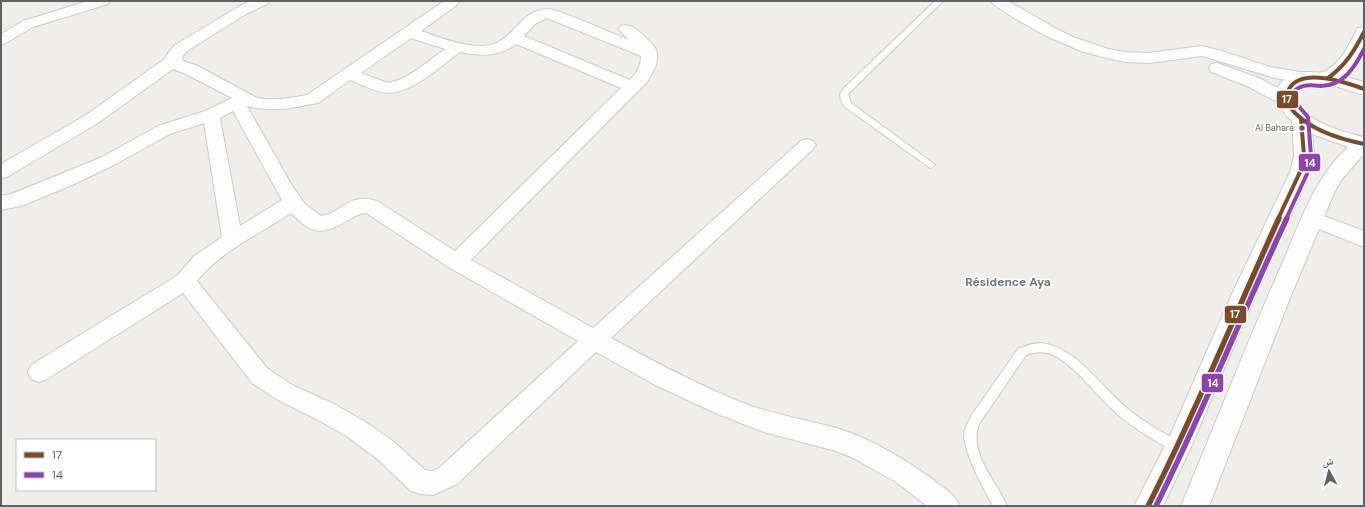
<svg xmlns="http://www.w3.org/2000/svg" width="1365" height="507" font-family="'DM Sans','Noto Naskh Arabic',sans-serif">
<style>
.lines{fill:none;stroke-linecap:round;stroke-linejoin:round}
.lane-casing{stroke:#cbcccc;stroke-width:2}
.street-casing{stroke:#cbcccc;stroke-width:2}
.secondary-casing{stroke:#cacacb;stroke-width:2}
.lane{fill:#fdfcfc;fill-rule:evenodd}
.street{fill:#fdfcfc;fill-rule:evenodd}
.secondary{fill:#fdfcfc;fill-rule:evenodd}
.bus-1-far1-casing{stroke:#fff;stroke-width:6}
.bus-1-casing{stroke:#fff;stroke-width:8}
.bus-2-far1-casing{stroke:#fff;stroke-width:6}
.bus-2-casing{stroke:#fff;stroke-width:8}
.bus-1-far1{stroke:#7a4b2a;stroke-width:4}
.bus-1{stroke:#7a4b2a;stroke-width:5.5}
.bus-2-far1{stroke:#8e44ad;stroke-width:4}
.bus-2{stroke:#8e44ad;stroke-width:5.5}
.bus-dot{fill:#5f6368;stroke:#fff;stroke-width:1.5}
.labels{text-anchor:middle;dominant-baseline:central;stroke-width:3;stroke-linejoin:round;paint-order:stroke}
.bus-label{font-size:9px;fill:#5f6368;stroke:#fff;text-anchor:end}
.quarter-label{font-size:12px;font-weight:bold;fill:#70757a;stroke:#fff}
.line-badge{stroke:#fff;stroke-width:1.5}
.badge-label{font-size:11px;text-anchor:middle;font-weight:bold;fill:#fff}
</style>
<rect width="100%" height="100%" fill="#efeeea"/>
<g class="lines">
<defs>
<path id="lane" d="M935 1H943L848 94 851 103 933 163 935 165 930 168 845 107 841 101 840 94 845 87Z
M1041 343C1078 348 1100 386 1128 409 1144 422 1163 433 1182 443L1184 447 1182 451 1178 453 1174 451C1151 439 1129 426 1111 408 1094 392 1074 365 1053 355 1044 351 1034 352 1026 355L979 424C968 454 997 481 1007 506H993L978 478 968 454 964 438 965 429 971 416 1018 349 1032 344Z"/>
<path id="street" d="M88 1H110L108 4 33 27 6 43 1 45V34L23 21Z
M250 1H269L267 4 248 13 187 51 182 57 183 61 198 66 257 98C274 101 290 98 307 95L444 1 459 2 457 5 421 31C441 38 480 54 500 41 517 31 524 10 547 9 557 8 615 35 629 40L618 29 621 26C634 22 644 37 654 46 662 57 654 71 647 82L471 260 593 328 801 141 807 139 813 141 816 145 813 149 611 338C651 360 691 381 733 399 766 413 802 419 836 428 870 438 903 458 932 479 943 488 954 493 960 506H927L896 482 851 457 836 451 764 432 720 415 655 385 596 352 457 484 433 495 420 494 411 491 376 458 348 437 318 420 278 400 252 383 183 293 47 379 39 382 31 379 28 372 31 365 178 275 193 257 222 237 204 123 170 134 114 165 70 186 21 206 1 210V196L11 194 56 176 102 157 158 126 205 111 232 98 186 74 173 69 98 123 7 177 1 178V164L86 115 166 58 168 53 175 45 238 7ZM547 18 641 56C641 65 637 73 630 80L524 36 535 24ZM411 38 445 49C428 61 409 79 388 83L361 73ZM516 44 621 88 455 251 377 201C348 192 343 213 321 216L305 204 291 184 247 106C270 112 290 109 312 104L318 103 350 80C360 84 378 93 388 93 415 92 439 67 460 52 480 56 500 57 516 44ZM233 111 282 200 240 226 220 118ZM291 213C314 236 322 235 349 220 355 216 360 213 366 213L450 268 578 341 439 468 432 471 425 470 394 442 364 421 334 404 294 386 268 369 197 281C221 251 259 234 291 213Z
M991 1H1008L1055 28 1073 37 1108 49 1125 52 1149 53 1202 46 1222 51 1270 67 1311 74 1313 78 1311 82 1305 83 1275 78 1202 56 1149 63 1125 62 1106 58 1081 51 1044 35 1009 15 993 4Z
M1217 63 1259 78 1293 96 1295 100 1293 104 1287 105 1281 104 1247 86 1211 72 1209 68 1211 64Z
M1313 212 1364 231V247L1306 224 1303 219 1306 214Z"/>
<path id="secondary" d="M1364 27V50L1352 68 1343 76 1364 82V95C1345 90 1327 81 1307 83 1302 84 1297 86 1296 92 1289 117 1346 133 1364 137V154L1342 179 1334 193 1290 298 1209 506H1181C1215 425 1247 342 1283 262 1300 222 1315 177 1348 147L1312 134 1314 156 1310 172 1255 296 1191 447 1163 506H1134L1169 438 1231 296 1290 172 1294 156 1292 121C1284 114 1277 105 1277 94 1277 78 1296 72 1309 72 1316 72 1322 74 1327 70 1344 60 1348 44 1358 28Z"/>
</defs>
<!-- lane casing -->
<use href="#lane" class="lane-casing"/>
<!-- street casing -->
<use href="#street" class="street-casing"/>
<!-- secondary casing -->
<use href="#secondary" class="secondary-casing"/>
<!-- lane -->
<use href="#lane" class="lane"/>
<!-- street -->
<use href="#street" class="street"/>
<!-- secondary -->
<use href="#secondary" class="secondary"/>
<defs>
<path id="bus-1-far1" d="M1328 78C1345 66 1355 50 1364 32
M1364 89C1345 82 1299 66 1288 91 1284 98 1289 107 1295 113 1313 131 1339 139 1364 144
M1278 219 1300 172 1304 156 1301 118"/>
<path id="bus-1" d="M1148 506C1196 412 1235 314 1279 218"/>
<path id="bus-2-far1" d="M1286 219 1307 174 1311 156 1308 117 1295 102 1294 91C1302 84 1311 85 1321 86 1343 86 1355 67 1364 49"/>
<path id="bus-2" d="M1156 506C1203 412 1242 314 1287 218"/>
</defs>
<!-- bus-1-far1 casing -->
<use href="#bus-1-far1" class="bus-1-far1-casing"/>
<!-- bus-1 casing -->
<use href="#bus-1" class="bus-1-casing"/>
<!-- bus-2-far1 casing -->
<use href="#bus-2-far1" class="bus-2-far1-casing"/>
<!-- bus-2 casing -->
<use href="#bus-2" class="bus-2-casing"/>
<!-- bus-1-far1 -->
<use href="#bus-1-far1" class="bus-1-far1"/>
<!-- bus-1 -->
<use href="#bus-1" class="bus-1"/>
<!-- bus-2-far1 -->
<use href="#bus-2-far1" class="bus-2-far1"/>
<!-- bus-2 -->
<use href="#bus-2" class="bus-2"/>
</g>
<!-- markers -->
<circle class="bus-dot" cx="1302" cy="128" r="3.5"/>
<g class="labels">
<!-- bus labels -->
<g class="bus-label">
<text x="1294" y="128">Al Bahara</text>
</g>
<!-- quarter labels -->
<g class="quarter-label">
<text x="1008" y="282">Résidence Aya</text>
</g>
</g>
<g class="line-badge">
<rect x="1276" y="90" width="23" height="19" rx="4" fill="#7a4b2a"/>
<rect x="1298" y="153" width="23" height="19" rx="4" fill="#8e44ad"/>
<rect x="1224" y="305" width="23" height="19" rx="4" fill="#7a4b2a"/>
<rect x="1201" y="373" width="23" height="20" rx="4" fill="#8e44ad"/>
</g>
<g class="badge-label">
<text x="1287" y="103">17</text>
<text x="1310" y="167">14</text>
<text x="1235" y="318">17</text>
<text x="1213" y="387">14</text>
</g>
<!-- border -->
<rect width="1365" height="507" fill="none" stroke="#5f6368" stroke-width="4"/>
<!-- legend -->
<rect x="16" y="439" width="140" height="52" fill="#ffffff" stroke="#bfc1c3"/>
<rect x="24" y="452" width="20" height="6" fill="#7a4b2a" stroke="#bfc1c3"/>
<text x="52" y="459" font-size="12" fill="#5f6368">17</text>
<rect x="24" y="472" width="20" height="6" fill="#8e44ad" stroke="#bfc1c3"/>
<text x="52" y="479" font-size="12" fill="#5f6368">14</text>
<!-- north arrow -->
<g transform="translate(1329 471) rotate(353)" stroke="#ffffff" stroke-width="3" paint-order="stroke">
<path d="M0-3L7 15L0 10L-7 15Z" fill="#5f6368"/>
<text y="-6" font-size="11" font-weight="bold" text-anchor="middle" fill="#5f6368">ش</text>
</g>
</svg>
